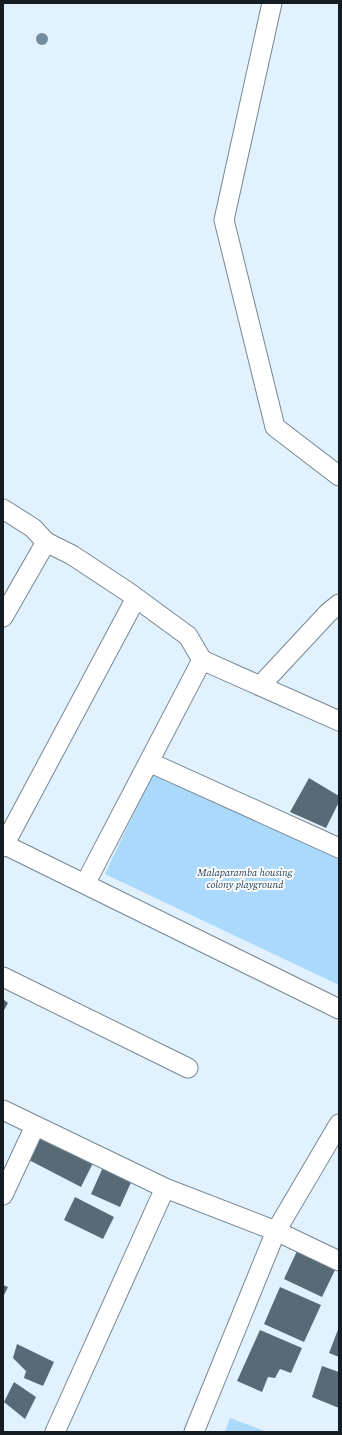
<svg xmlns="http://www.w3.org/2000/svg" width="342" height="1435" font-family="'Source Serif 4',serif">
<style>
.green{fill:#aad9fc}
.building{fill:#596a77}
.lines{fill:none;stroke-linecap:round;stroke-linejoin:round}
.minor-casing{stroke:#768895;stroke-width:21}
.minor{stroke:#fff;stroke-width:19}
.tree{fill:#728c9e}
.labels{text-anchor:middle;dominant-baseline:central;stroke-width:4;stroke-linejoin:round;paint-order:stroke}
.park-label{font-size:10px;font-style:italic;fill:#183950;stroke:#fcfcfc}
</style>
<rect width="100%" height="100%" fill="#e1f1fd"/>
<!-- green -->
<path class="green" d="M154 771 339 859V985L105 874Z
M230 1418 267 1432H225Z"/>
<!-- building -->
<path class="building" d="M309 778 339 796V802L326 828 290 812Z
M3 999 8 1003 3 1012Z
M42 1135 94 1161 81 1187 29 1160Z
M104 1165 133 1178 120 1207 91 1194Z
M75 1197 114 1217 103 1239 64 1220Z
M297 1251 336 1268 322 1297 284 1279Z
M3 1285 8 1287 3 1297Z
M280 1287 321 1305 304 1342 264 1324Z
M339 1327V1357L329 1353Z
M260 1330 302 1348 291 1373 280 1369 275 1378 268 1377 262 1392 237 1381Z
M17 1344 54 1362 43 1386 24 1378 26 1371 13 1358Z
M322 1366 339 1372V1408L312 1397Z
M14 1382 36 1397 25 1419 4 1402Z"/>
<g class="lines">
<defs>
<path id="minor" d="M272 3 224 220 275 427 339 476
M3 509 33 528 46 542 72 555 128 592 188 636 202 660 339 721
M3 617 46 542
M260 686 328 613 339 604
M149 762 339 848
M3 844 339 1009
M3 847 136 598
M85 884 202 660
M3 977 188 1068
M3 1110 165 1188 276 1231 339 1261
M3 1195 35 1126
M55 1432 165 1188
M194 1432 276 1231 339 1124"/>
</defs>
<!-- minor casing -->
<use href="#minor" class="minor-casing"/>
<!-- minor -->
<use href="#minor" class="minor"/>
</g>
<!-- trees -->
<circle class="tree" cx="42" cy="39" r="6"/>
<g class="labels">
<!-- park labels -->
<g class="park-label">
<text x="245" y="872">Malaparamba housing<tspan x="245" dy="12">colony playground</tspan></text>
</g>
</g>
<!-- border -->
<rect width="342" height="1435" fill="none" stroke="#161d22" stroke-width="8"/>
</svg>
